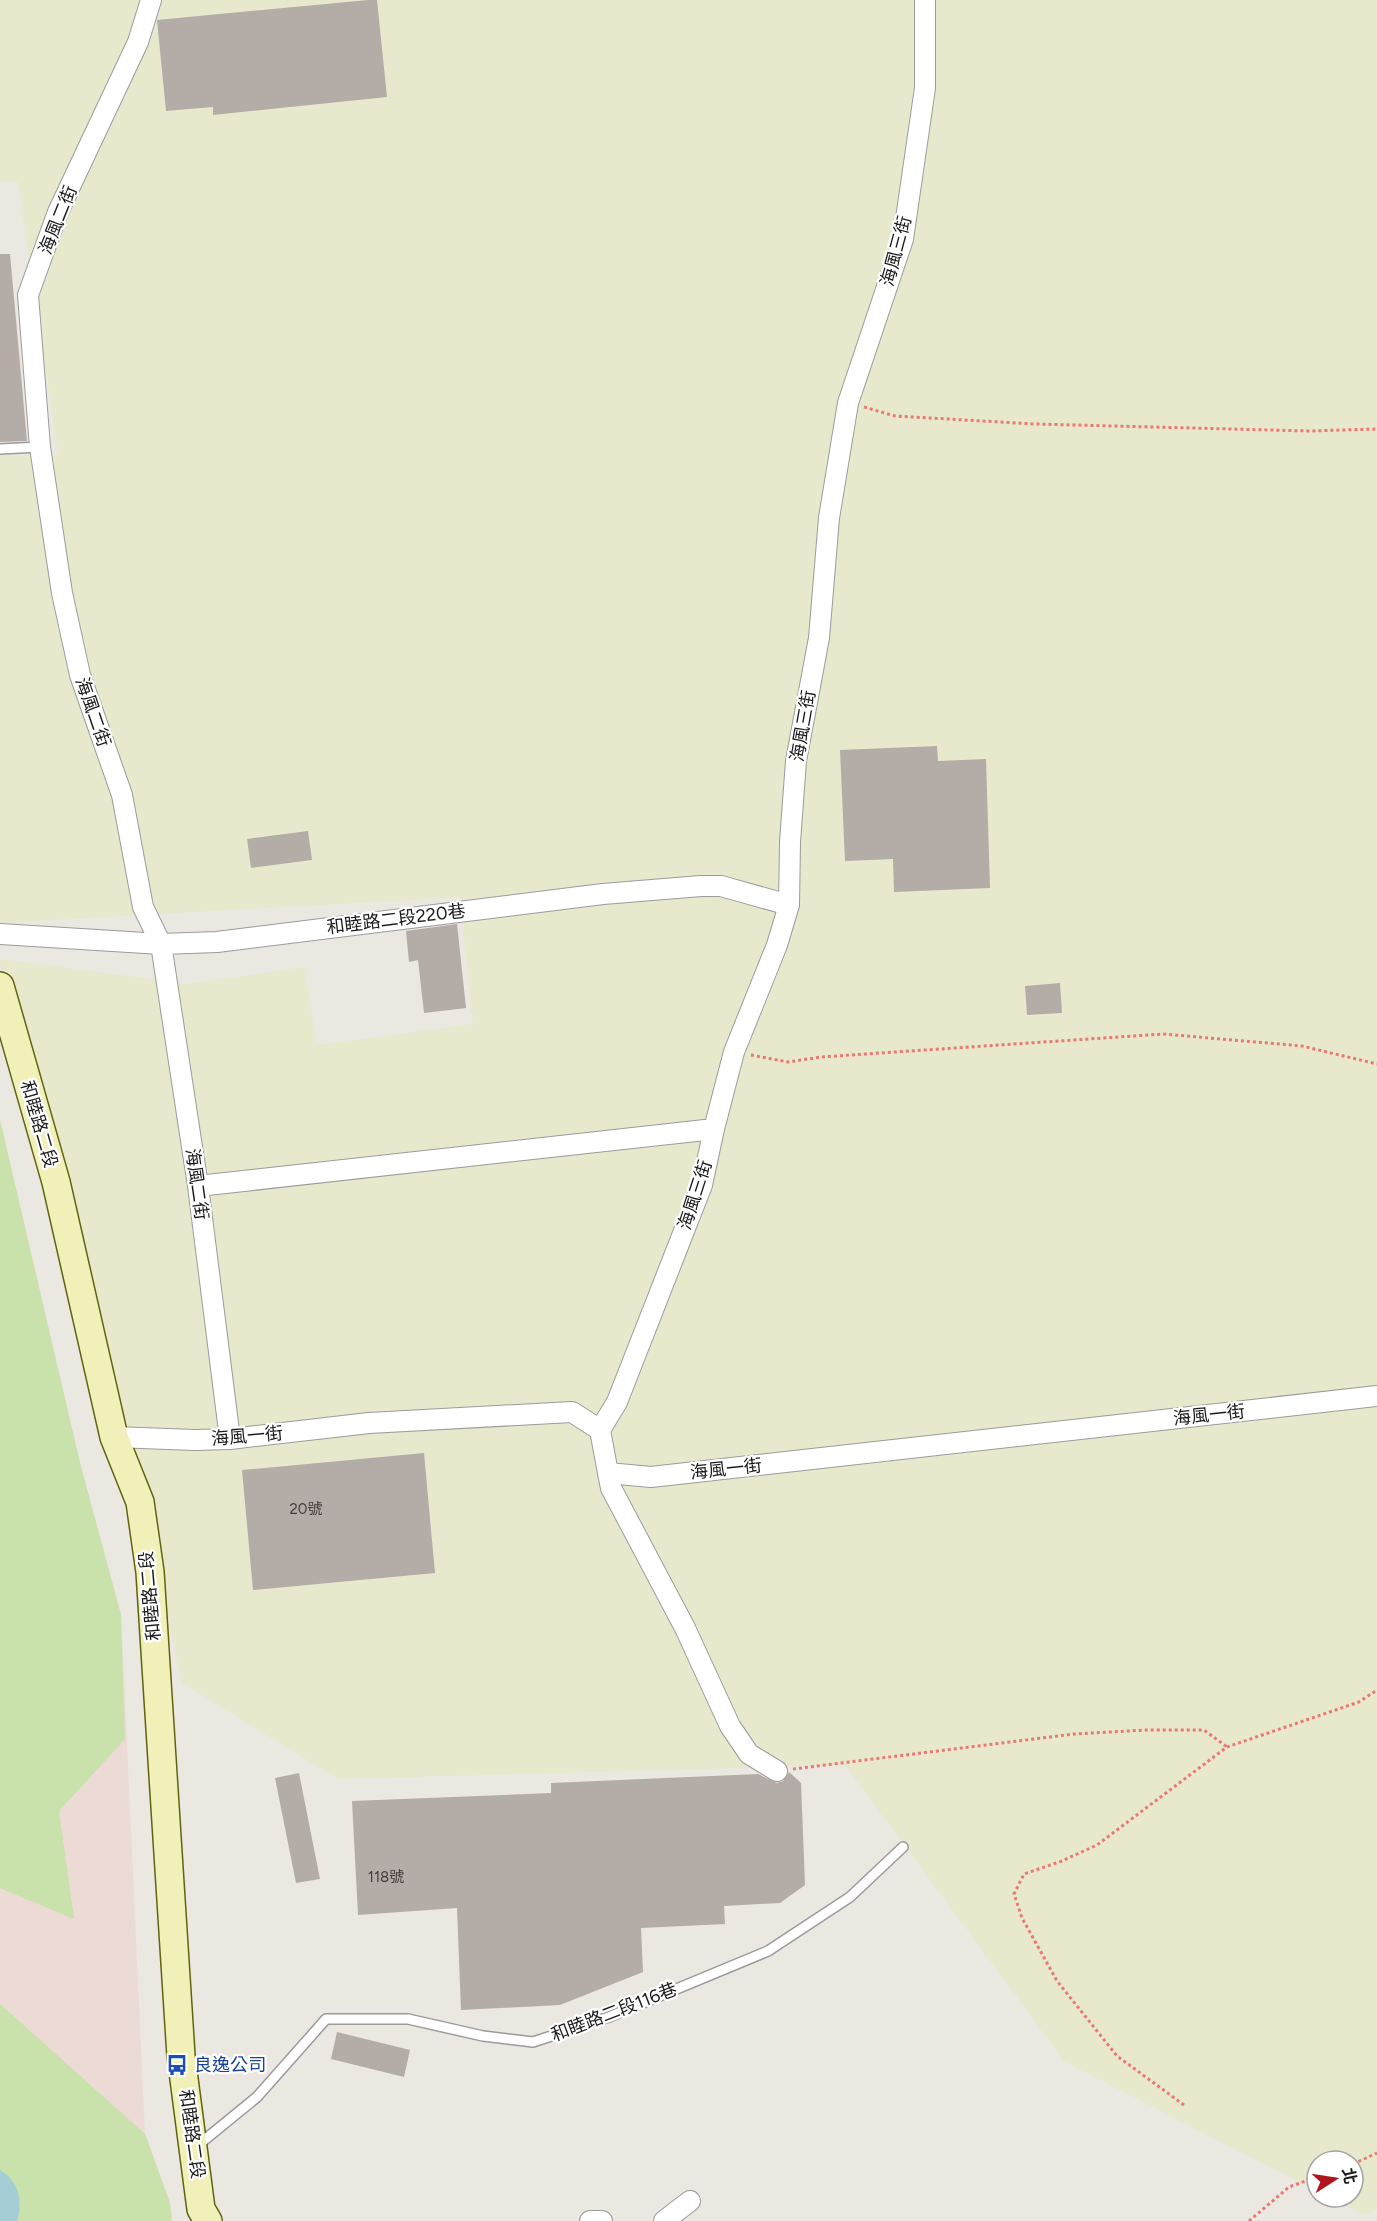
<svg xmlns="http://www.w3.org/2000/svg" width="1377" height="2221" font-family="Figtree,'Noto Sans TC',sans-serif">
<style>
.military{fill:#ecdad5}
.farmland{fill:#e8e8cd}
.grass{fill:#c9e1ab}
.water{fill:#a5cdd5}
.building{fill:#b4aca7}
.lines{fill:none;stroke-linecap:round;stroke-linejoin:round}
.lane-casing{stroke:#9b9b9b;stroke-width:12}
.street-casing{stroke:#9b9b9b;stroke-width:22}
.secondary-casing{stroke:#606310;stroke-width:30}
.path{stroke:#ea7873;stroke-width:3;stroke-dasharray:3 3;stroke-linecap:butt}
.lane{stroke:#fff;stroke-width:9}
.street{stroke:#fff;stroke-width:20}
.secondary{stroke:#f1f0b9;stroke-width:27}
.labels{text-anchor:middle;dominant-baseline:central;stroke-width:4.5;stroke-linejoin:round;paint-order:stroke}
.number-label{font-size:15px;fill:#403e3d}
.street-label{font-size:18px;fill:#1a1a1a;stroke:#fff}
.transit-label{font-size:18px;fill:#164399;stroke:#fff;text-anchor:start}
</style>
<rect width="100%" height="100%" fill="#ebe7e1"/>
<!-- military -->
<path class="military" d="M0 1120 80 1463 121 1615 145 2134 170 2203 172 2221H0Z"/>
<!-- farmland -->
<path class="farmland" d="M0 0H1377V2210L1364 2215 1330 2197H1353V2161H1317V2191L1065 2062 845 1765 338 1779 182 1683 85 1246 0 965V959L188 984 304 967 317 1045 473 1024 460 897 0 923V456L58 455 18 182H0Z"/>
<!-- grass -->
<path class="grass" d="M0 1120 80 1463 121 1615 125 1739 59 1811 74 1919 0 1888Z
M0 2004 145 2134 170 2203 172 2221H0Z"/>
<!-- water -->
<path class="water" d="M0 2170C19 2181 23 2201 17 2221H0Z"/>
<!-- building -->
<path class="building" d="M368 0H377L387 97 213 115V107L166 111 157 20Z
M0 254H10L27 441 0 442Z
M937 746 938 761 986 759 990 888 894 892 893 859 845 861 840 750Z
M308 831 312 860 251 868 247 839Z
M457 924 466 1008 424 1013 418 960 409 962 406 931Z
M1060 983 1062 1013 1027 1015 1025 986Z
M424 1453 435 1573 253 1590 242 1470Z
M789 1772 801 1783 805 1885 780 1903 724 1906 725 1924 641 1928 643 1972 560 2005 461 2010 457 1908 358 1915 352 1801 551 1793V1783L758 1774 777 1783 783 1781Z
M299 1773 320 1879 296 1883 275 1778Z
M337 2032 410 2050 404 2077 331 2059Z"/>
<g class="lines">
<defs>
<path id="lane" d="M0 449 40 447
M197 2146 257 2097 326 2019H408L483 2036 533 2042 609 2017 768 1951 850 1897 903 1847"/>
<path id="street" d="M151 0 138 42 58 212 28 295 40 447 62 593 80 675 122 795 143 907 161 944 198 1186 230 1439
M0 934 161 944 217 942 603 894 701 886H721L789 905
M198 1186 714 1129
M600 1430 617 1402 702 1185 714 1129 734 1052 777 945 789 905 790 842 796 761 819 638 829 518 848 403 903 239 925 88V0
M114 1437 195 1440 230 1439 369 1423 572 1412 600 1430 608 1473 651 1477 1377 1396
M608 1473 611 1488 685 1628 730 1726 749 1754 777 1771
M590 2221H602
M664 2221 690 2201"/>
<path id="secondary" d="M0 986 56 1182 114 1437 140 1502 150 1572 181 2056 201 2209 208 2221"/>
</defs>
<!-- lane casing -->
<use href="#lane" class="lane-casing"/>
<!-- street casing -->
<use href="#street" class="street-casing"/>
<!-- secondary casing -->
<use href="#secondary" class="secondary-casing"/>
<!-- path -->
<path class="path" d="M864 407 895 416 1035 424 1309 431 1377 429
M751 1055 788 1062 821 1057 1163 1034 1302 1046 1377 1064
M793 1769 1074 1734 1146 1730H1204L1227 1747
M1184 2105 1117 2056 1057 1981 1022 1918 1014 1894 1024 1874 1062 1861 1097 1845 1227 1747 1359 1702 1377 1690
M1353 2164 1377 2153
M1249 2221 1289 2187 1317 2177"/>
<!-- lane -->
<use href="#lane" class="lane"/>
<!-- street -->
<use href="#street" class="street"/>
<!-- secondary -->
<use href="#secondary" class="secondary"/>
</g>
<!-- icons -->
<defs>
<symbol id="bus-bare" viewBox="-9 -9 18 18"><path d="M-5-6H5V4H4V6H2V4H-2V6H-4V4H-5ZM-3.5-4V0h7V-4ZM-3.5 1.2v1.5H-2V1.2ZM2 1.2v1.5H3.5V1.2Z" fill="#1a4fb4" stroke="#fff" stroke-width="2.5" paint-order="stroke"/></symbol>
</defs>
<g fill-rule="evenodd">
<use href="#bus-bare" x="162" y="2050" width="30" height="30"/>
</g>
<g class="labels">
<!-- number labels -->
<g class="number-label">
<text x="306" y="1509">20號</text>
<text x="386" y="1877">118號</text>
</g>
<!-- street labels -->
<g class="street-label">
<text transform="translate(58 220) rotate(-68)">海風二街</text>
<text transform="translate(896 251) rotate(-75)">海風三街</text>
<text transform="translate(93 712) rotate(71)">海風二街</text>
<text transform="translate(803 726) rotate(-80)">海風三街</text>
<text transform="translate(396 919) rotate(-7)">和睦路二段220巷</text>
<text transform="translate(39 1124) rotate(74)">和睦路二段</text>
<text transform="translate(197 1184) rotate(82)">海風二街</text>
<text transform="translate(695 1195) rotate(-72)">海風三街</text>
<text transform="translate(1209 1415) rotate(-6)">海風一街</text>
<text transform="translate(247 1436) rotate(-5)">海風一街</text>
<text transform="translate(726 1469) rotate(-6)">海風一街</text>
<text transform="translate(150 1596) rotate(-95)">和睦路二段</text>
<text transform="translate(614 2012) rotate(-21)">和睦路二段116巷</text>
<text transform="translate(192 2134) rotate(82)">和睦路二段</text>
</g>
<!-- transit labels -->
<g class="transit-label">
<text x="194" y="2065">良逸公司</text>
</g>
</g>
<!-- north arrow -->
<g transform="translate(1335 2179) rotate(78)"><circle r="28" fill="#ffffff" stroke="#a3a3a3" stroke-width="1.5"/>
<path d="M0-4.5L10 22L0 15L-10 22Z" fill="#b0151f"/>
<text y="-9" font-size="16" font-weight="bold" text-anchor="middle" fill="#1a1a1a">北</text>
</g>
</svg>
